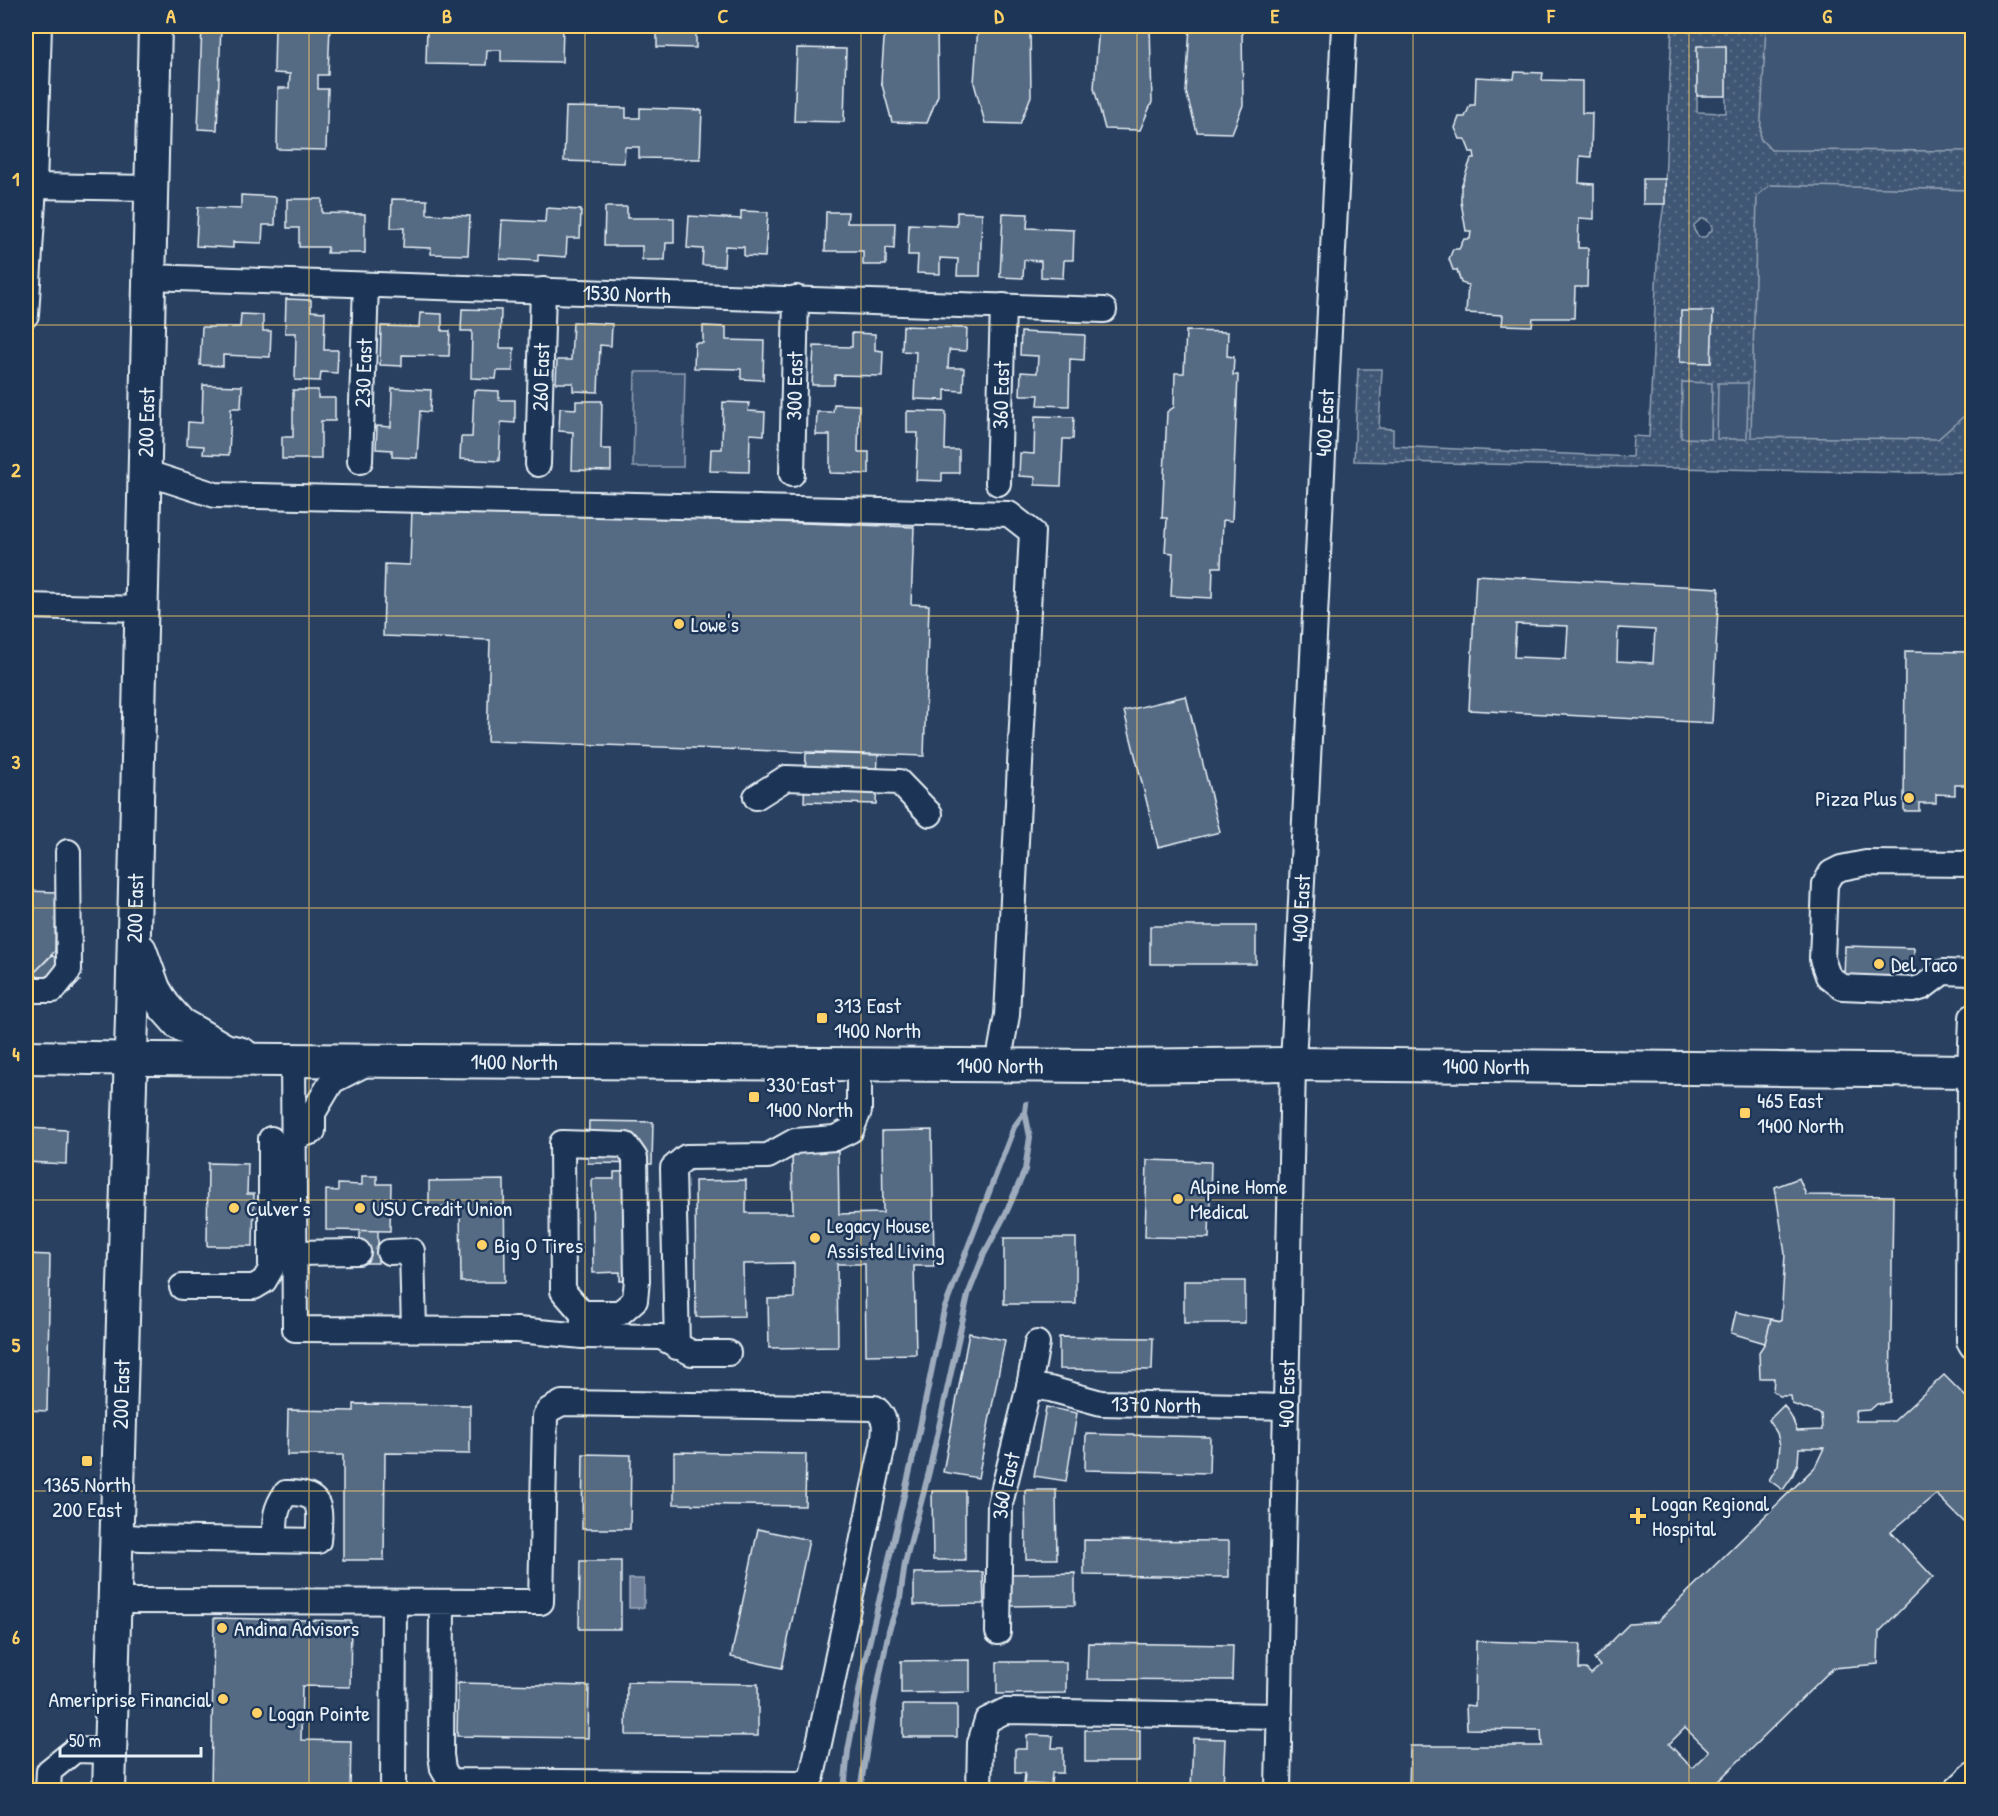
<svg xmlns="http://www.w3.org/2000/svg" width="1998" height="1816" font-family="'Patrick Hand',sans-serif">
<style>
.grass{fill:url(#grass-dots);stroke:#94a4b6;stroke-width:1.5;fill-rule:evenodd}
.pitch{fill:#415774;stroke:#94a4b6;stroke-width:1.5}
.water{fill:#6b7c95;stroke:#9dabbd;stroke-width:1.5}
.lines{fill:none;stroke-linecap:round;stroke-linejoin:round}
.stream{stroke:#9dabbd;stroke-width:6}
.building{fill:#556a83;stroke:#e8f1f8;stroke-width:1.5;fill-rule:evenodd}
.minor-casing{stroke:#e8f1f8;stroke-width:28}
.major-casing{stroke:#e8f1f8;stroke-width:36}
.minor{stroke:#1d3557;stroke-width:24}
.major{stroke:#1d3557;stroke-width:32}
.grid{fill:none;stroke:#ffd166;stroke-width:1.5;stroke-opacity:0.55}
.poi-dot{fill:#ffd166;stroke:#1d3557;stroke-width:2}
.labels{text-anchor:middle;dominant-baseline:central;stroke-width:5;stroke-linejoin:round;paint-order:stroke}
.street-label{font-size:22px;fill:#e8f1f8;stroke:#1d3557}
.poi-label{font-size:22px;fill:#e8f1f8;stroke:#1d3557;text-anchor:start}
.neatline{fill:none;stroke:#ffd166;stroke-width:2}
.grid-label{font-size:20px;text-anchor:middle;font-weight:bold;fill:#ffd166}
</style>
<defs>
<pattern id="grass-dots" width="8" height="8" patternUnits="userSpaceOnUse" patternTransform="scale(1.5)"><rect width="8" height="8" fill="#415774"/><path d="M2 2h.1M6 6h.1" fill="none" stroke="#5c7089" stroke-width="1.8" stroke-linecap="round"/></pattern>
</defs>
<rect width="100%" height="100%" fill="#294061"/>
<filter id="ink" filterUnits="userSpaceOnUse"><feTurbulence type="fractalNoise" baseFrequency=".0167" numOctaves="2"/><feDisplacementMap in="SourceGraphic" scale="12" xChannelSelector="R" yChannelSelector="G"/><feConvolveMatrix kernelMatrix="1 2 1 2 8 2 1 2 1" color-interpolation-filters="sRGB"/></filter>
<g filter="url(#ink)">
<!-- grass -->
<path class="grass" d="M1672 26H1972V472L1906 473 1354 461 1358 369H1382L1379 428 1393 429V446L1632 457 1633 436 1649 437 1658 243 1664 204ZM1697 47H1726V113L1697 112ZM1701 219H1706L1712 226V230L1705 237H1699L1694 230V225ZM1681 311 1713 312 1711 363 1680 362Z"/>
<!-- pitch -->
<path class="pitch" d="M1766 26H1972V151L1771 150 1760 138Z
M1770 185 1972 190V409L1938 439 1751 437 1757 196Z
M635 372H685L683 467H633Z
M1682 382 1712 383 1711 439 1681 438Z
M1718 383H1748L1747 439H1717Z"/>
<!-- water -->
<path class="water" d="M629 1579H644V1608H629Z"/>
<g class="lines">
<!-- stream -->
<path class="stream" d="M844 1790 848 1751 864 1665 918 1436 944 1310 1014 1127 1025 1112 1026 1104
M860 1790 874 1704 889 1630 900 1598 905 1563 929 1472 968 1295 984 1254 1006 1213 1025 1170 1030 1137 1025 1112"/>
</g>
<!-- building -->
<path class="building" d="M202 26H221L217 130 198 129Z
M275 26H330L328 75H318V89H328L326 150 277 149 278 88H289L290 74 274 73Z
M427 26H563L562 62 501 61V50H487L486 65 426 64Z
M657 26H696V48L657 47Z
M885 26H937L938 95 927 123 892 122 881 81Z
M978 26H1030L1031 96 1020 124 985 123 974 83Z
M1099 26H1150L1152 102 1140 130 1105 129 1094 88Z
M1190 26H1242L1243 105 1232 133 1197 132 1186 92Z
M1697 46H1726V96H1697Z
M797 48 846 49 844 122 794 121Z
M1515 72 1543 73 1542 80 1582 81V113H1592L1591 157 1580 156 1579 183 1594 184V219L1579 218 1578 248H1588L1587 287H1575L1574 318H1533L1532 326 1502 325 1503 315 1466 313 1468 285 1461 283 1457 270H1453L1449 259 1453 249H1459L1464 239H1470L1471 231H1466L1461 202V187L1471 159H1475L1474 152H1470L1465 139H1460L1455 128 1459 117H1465L1470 105H1475L1476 77 1514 79Z
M566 107 626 108V118H640V108L702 110 700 159 639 158V147H625L624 163 564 161Z
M1643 179H1665V204H1643Z
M241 195 276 197 275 225H263L262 243 233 242V248L196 246 198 207 241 209Z
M287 199H322V213L365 214V253H327L328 247H299V228H287Z
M392 199 427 200V214L470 216 468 255 431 254V248L403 247 404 228H391Z
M605 207H627V218H674V243H666L665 260H642V246H604Z
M546 208 581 210 580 238H567L566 257 538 255V261L500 259 502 220 545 222Z
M741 211 768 212 765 257 744 256V247L725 246 724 266 702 265 703 249 687 248 689 216 741 219Z
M826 212H848L847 223H895L894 249 886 248V265H863V251H825Z
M957 212 982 213 980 276H957L958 259 940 258V274L917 273 918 255H908L909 224 957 226Z
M1003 213 1028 214 1027 228 1074 230 1073 260H1064L1063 278 1041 277V261L1024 260 1023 278 1000 277Z
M286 299 311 300V311L325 312 324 350H338L337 373 321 372 320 381 295 380 296 333H285Z
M462 309 501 310 500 348H514L513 371H497L496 379 471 378 472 331H461Z
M1681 311H1713L1711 363 1680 362Z
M420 313 442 314V331H450L449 356 402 355V366L380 365 381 326 419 327Z
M241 314 263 315V331H271L270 357 223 355V366L200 365 202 327H240Z
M573 322 612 324 611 346 600 345 598 392 573 391V383H556L557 360H571Z
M703 326 726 327V340L764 341 763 380 741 379V369L694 368 695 343H703Z
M903 326 967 328 966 351 949 350 948 368H964L963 391 945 390V400L914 399 916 352 902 351Z
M1186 331 1228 332 1227 356 1234 357 1233 375H1238L1232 521 1223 520 1221 567H1213L1212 598 1171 596 1173 553 1165 552 1167 518H1162L1167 412 1174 407 1175 373H1184Z
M1021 332 1085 335 1084 360 1070 359 1069 406 1038 405 1039 395H1020L1021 372 1037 373 1038 356 1020 355Z
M852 333 875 334V350L883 351 882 376 835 375 834 385H812L814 346 852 347Z
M203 385 242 386 241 408H231L229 455 203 454 204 446 187 445 188 422 202 423Z
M392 388 431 390 430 412 420 411 417 458 392 457V450L376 449 377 426 391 427Z
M293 390H318V398H335V421H321V459H282V437H293Z
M474 390 499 391V400H515V423L501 422 499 461 460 459 461 437H472Z
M576 401H602L601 449H611V471L572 470 573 432 559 431 560 408 576 409Z
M723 402 749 403 748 411 765 412 764 435 750 434 749 472 710 471 711 449H722Z
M834 404 859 405 858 452H869V474L830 473V435H816L817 412H833Z
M907 411 946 412 945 450H959V473H942V481L916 480 918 433H907Z
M1035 416 1074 417 1073 439H1063L1061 486 1035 485V477L1019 476 1020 453 1034 454Z
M412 509 914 527 911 604 929 605 924 756 487 741 490 640 383 636 385 564 410 565Z
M1476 575 1719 588 1712 723 1469 710ZM1516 624 1568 626 1566 659 1514 657ZM1618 628 1655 630 1653 663 1617 661Z
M1905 651 1972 652 1971 785H1955V795L1936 794V803H1919V811H1904Z
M1186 696 1220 832 1158 847 1124 711Z
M806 753 878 755 876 804 804 802Z
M26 891 56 892 55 951 34 973H26Z
M1150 926H1256V964H1150Z
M1845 946 1914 948 1913 983 1844 981Z
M52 955 80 981 62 1000 34 973Z
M589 1121 653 1122 652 1164 588 1163Z
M26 1128 67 1130 66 1164 26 1162Z
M932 1130 934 1266H914L916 1354 866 1355 865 1264H837L838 1347 769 1348 768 1299 794 1298V1263L743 1264 744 1316 696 1317 695 1181 746 1180V1213H793L792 1152 838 1151 839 1214 883 1213 882 1131Z
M1147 1160 1211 1162 1209 1238 1145 1237Z
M208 1163 248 1164 247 1194H254L253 1246H207Z
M648 1171V1280L620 1281V1272L593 1273 592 1179H614V1172Z
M362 1176H377V1184H391L390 1231 326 1230V1190L338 1191V1184L362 1185Z
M1799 1178 1806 1195 1893 1196 1890 1402 1877 1404 1870 1410 1855 1411 1856 1421H1894L1944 1375 1972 1403V1530L1936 1494 1891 1532 1933 1577 1879 1632 1878 1664 1833 1668 1709 1790H1409L1410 1746H1542L1541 1730 1467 1729 1466 1705 1475 1706 1476 1641 1580 1644 1579 1669H1586L1591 1674 1600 1666 1594 1659 1629 1624 1657 1622 1815 1467 1824 1448H1799L1798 1463 1792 1477 1783 1490 1769 1480 1778 1465 1780 1445 1777 1433 1769 1420 1784 1405 1792 1418 1797 1431 1822 1430 1821 1414 1792 1404 1791 1396H1780L1773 1391 1774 1378H1760L1759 1352 1765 1343 1771 1319 1781 1321 1785 1254 1775 1187ZM1685 1728 1709 1751 1692 1768 1669 1744Z
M504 1180 505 1282H461L460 1207H429V1181Z
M360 1231H378V1263H360Z
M1004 1238H1076V1304H1004Z
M26 1254 50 1255 47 1411 26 1410Z
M1184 1281H1245V1323H1184Z
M1736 1312 1771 1319 1765 1343 1731 1333Z
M969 1333 1005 1340 978 1478 943 1472Z
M1059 1337 1153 1338 1152 1370 1059 1369Z
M354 1404 470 1405V1454L385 1453 384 1560H343V1455H287L288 1410 354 1411Z
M1046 1407 1077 1413 1066 1481 1034 1476Z
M1086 1434 1210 1437 1209 1473 1085 1470Z
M674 1452 806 1454 805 1506 674 1504Z
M583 1454 631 1455 630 1529H582Z
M1025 1490H1056L1057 1559H1026Z
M932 1491H965V1560H933Z
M758 1529 809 1540 782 1668 731 1657Z
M1084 1540 1229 1541V1577L1084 1575Z
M580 1561H621V1629H579Z
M983 1572 984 1604 914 1605V1573Z
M1075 1573V1605L1006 1606V1574Z
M214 1618 351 1621 350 1687 302 1686 301 1740 351 1741 350 1790H211Z
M1088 1643 1233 1645 1232 1680 1087 1679Z
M970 1660V1692L901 1693V1661Z
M997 1662H1066V1693L997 1694Z
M627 1682 758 1684V1736L626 1735Z
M458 1683 589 1686 588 1738 457 1736Z
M903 1705H957V1737H903Z
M1085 1730H1140V1762H1085Z
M1027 1735 1053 1736 1052 1748H1063V1773H1052L1051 1785 1024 1784 1025 1773H1015V1749H1027Z
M1193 1738 1225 1739 1223 1790H1191Z"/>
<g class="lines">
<defs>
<g id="minor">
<path d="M34 186 151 188"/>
<path id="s1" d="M149 277 1104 310"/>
<path d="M26 315 34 186 39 26"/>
<path id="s2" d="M360 461 366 285"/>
<path id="s3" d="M538 464 543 290"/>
<path d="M144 472 215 495 1009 514 1032 532 1007 1015 998 1065"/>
<path id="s4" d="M792 474 796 298"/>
<path id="s5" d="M998 483 1003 306"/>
<path d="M26 606 141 609"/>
<path d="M756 797 786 778 899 782 930 814"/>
<path d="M1972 864 1866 863 1841 868 1831 873 1825 884 1822 959 1828 976 1842 987 1913 990 1923 987 1943 972 1972 973"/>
<path d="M26 990H53L69 970 68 852"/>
<path d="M1972 1017 1970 1071 1969 1341 1972 1346"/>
<path d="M293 1060 295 1329 517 1330 583 1336"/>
<path d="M293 1138 313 1131V1113L332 1081 369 1062"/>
<path d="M562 1143 626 1145 635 1158 637 1280 635 1300 620 1313H582L563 1291Z"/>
<path d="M389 1252 412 1251 414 1329"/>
<path d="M294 1253 358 1252"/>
<path d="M182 1287H254L264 1281 271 1269V1139"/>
<path d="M583 1320V1336L661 1337 692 1353H728"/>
<path d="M677 1347 673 1168 686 1157 768 1156 795 1141 835 1138 851 1130 859 1111V1064"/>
<path id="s6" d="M1029 1386 1050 1389 1101 1403 1286 1407"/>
<path d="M116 1536 141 1538 318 1541C320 1510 325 1492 286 1493 274 1510 275 1520 275 1540"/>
<path d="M114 1601 541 1602 545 1416 549 1410 562 1403 875 1408C888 1419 885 1429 883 1445L812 1776 808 1781 799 1784 450 1781 443 1769 441 1755 442 1602"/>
<path id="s7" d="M998 1632 1000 1504 1029 1386 1037 1343"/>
<path d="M48 1790 49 1771 75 1750 110 1751"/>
<path d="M393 1790 394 1602"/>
<path d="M979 1790 980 1743 987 1720 1005 1711 1280 1716"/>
<path id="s8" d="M1278 1790 1293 1064 1344 26"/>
<path d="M1956 1790 1972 1775"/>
</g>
<g id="major">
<path d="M140 950 154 989 164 1006 180 1024 225 1050 242 1054"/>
<path id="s9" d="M26 1057 153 1059 1102 1066 1293 1064 1972 1071"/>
<path id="s10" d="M109 1790 132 1017 155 26"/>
</g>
</defs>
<!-- minor casing -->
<use href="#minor" class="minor-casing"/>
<!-- major casing -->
<use href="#major" class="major-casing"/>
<!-- minor -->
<use href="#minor" class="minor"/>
<!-- major -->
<use href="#major" class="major"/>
</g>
</g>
<!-- grid -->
<path class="grid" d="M309 26V1790M585 26V1790M861 26V1790M1137 26V1790M1413 26V1790M1689 26V1790M26 325H1972M26 616H1972M26 908H1972M26 1200H1972M26 1491H1972"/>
<!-- markers -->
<g class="poi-dot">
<circle cx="679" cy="624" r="6"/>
<circle cx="1909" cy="798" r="6"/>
<circle cx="1879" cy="964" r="6"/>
<rect x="816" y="1012" width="12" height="12" rx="3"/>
<rect x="748" y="1091" width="12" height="12" rx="3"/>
<rect x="1739" y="1107" width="12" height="12" rx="3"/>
<circle cx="1178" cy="1199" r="6"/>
<circle cx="234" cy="1208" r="6"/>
<circle cx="360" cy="1208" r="6"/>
<circle cx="815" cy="1238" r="6"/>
<circle cx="482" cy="1245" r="6"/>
<rect x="81" y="1455" width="12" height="12" rx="3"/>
<path d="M1635 1507h6v6h6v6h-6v6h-6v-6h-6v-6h6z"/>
<circle cx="222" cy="1628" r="6"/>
<circle cx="223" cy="1699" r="6"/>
<circle cx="257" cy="1713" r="6"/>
</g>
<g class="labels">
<!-- street labels -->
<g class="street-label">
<text stroke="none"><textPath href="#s1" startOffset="478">1530 North</textPath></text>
<text stroke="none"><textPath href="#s2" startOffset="88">230 East</textPath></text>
<text stroke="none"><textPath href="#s3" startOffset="87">260 East</textPath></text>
<text stroke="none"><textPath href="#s4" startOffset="88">300 East</textPath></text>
<text stroke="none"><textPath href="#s5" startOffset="88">360 East</textPath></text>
<text stroke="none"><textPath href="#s10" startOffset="1368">200 East</textPath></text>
<text stroke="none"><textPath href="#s8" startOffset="1368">400 East</textPath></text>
<text stroke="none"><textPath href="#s10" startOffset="882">200 East</textPath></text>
<text stroke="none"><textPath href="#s8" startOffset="882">400 East</textPath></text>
<text stroke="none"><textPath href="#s9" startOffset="488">1400 North</textPath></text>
<text stroke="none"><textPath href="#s9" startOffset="974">1400 North</textPath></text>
<text stroke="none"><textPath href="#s9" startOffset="1460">1400 North</textPath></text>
<text stroke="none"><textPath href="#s8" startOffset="396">400 East</textPath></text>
<text stroke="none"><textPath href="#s10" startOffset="396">200 East</textPath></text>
<text stroke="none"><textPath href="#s6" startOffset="129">1370 North</textPath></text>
<text stroke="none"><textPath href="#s7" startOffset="147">360 East</textPath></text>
</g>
<!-- poi labels -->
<g class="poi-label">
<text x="691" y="624">Lowe's</text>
<text x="1897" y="798" text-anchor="end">Pizza Plus</text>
<text x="1891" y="964">Del Taco</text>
<text x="834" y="1005">313 East<tspan x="834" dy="25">1400 North</tspan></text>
<text x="766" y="1084">330 East<tspan x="766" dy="25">1400 North</tspan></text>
<text x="1757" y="1100">465 East<tspan x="1757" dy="25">1400 North</tspan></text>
<text x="1190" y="1186">Alpine Home<tspan x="1190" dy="25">Medical</tspan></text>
<text x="246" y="1208">Culver's</text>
<text x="372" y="1208">USU Credit Union</text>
<text x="827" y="1225">Legacy House<tspan x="827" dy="25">Assisted Living</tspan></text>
<text x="494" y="1245">Big O Tires</text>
<text x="87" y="1484" text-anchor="middle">1365 North<tspan x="87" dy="25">200 East</tspan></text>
<text x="1652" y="1503">Logan Regional<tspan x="1652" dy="25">Hospital</tspan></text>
<text x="234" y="1628">Andina Advisors</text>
<text x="211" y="1699" text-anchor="end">Ameriprise Financial</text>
<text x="269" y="1713">Logan Pointe</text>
</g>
</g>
<!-- margin -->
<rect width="1998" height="1816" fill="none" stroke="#1d3557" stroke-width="66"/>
<!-- scale -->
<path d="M60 1747v9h141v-9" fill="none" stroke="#e8f1f8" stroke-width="3"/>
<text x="69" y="1747" font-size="18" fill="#e8f1f8" stroke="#1d3557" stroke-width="4.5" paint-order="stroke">50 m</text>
<rect x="33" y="33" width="1932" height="1750" class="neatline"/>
<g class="grid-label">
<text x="171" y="23">A</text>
<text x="447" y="23">B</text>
<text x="723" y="23">C</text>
<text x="999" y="23">D</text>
<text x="1275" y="23">E</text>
<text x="1551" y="23">F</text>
<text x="1827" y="23">G</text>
<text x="16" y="186">1</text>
<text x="16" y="477">2</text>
<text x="16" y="769">3</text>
<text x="16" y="1061">4</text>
<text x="16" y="1352">5</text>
<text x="16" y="1644">6</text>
</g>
</svg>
